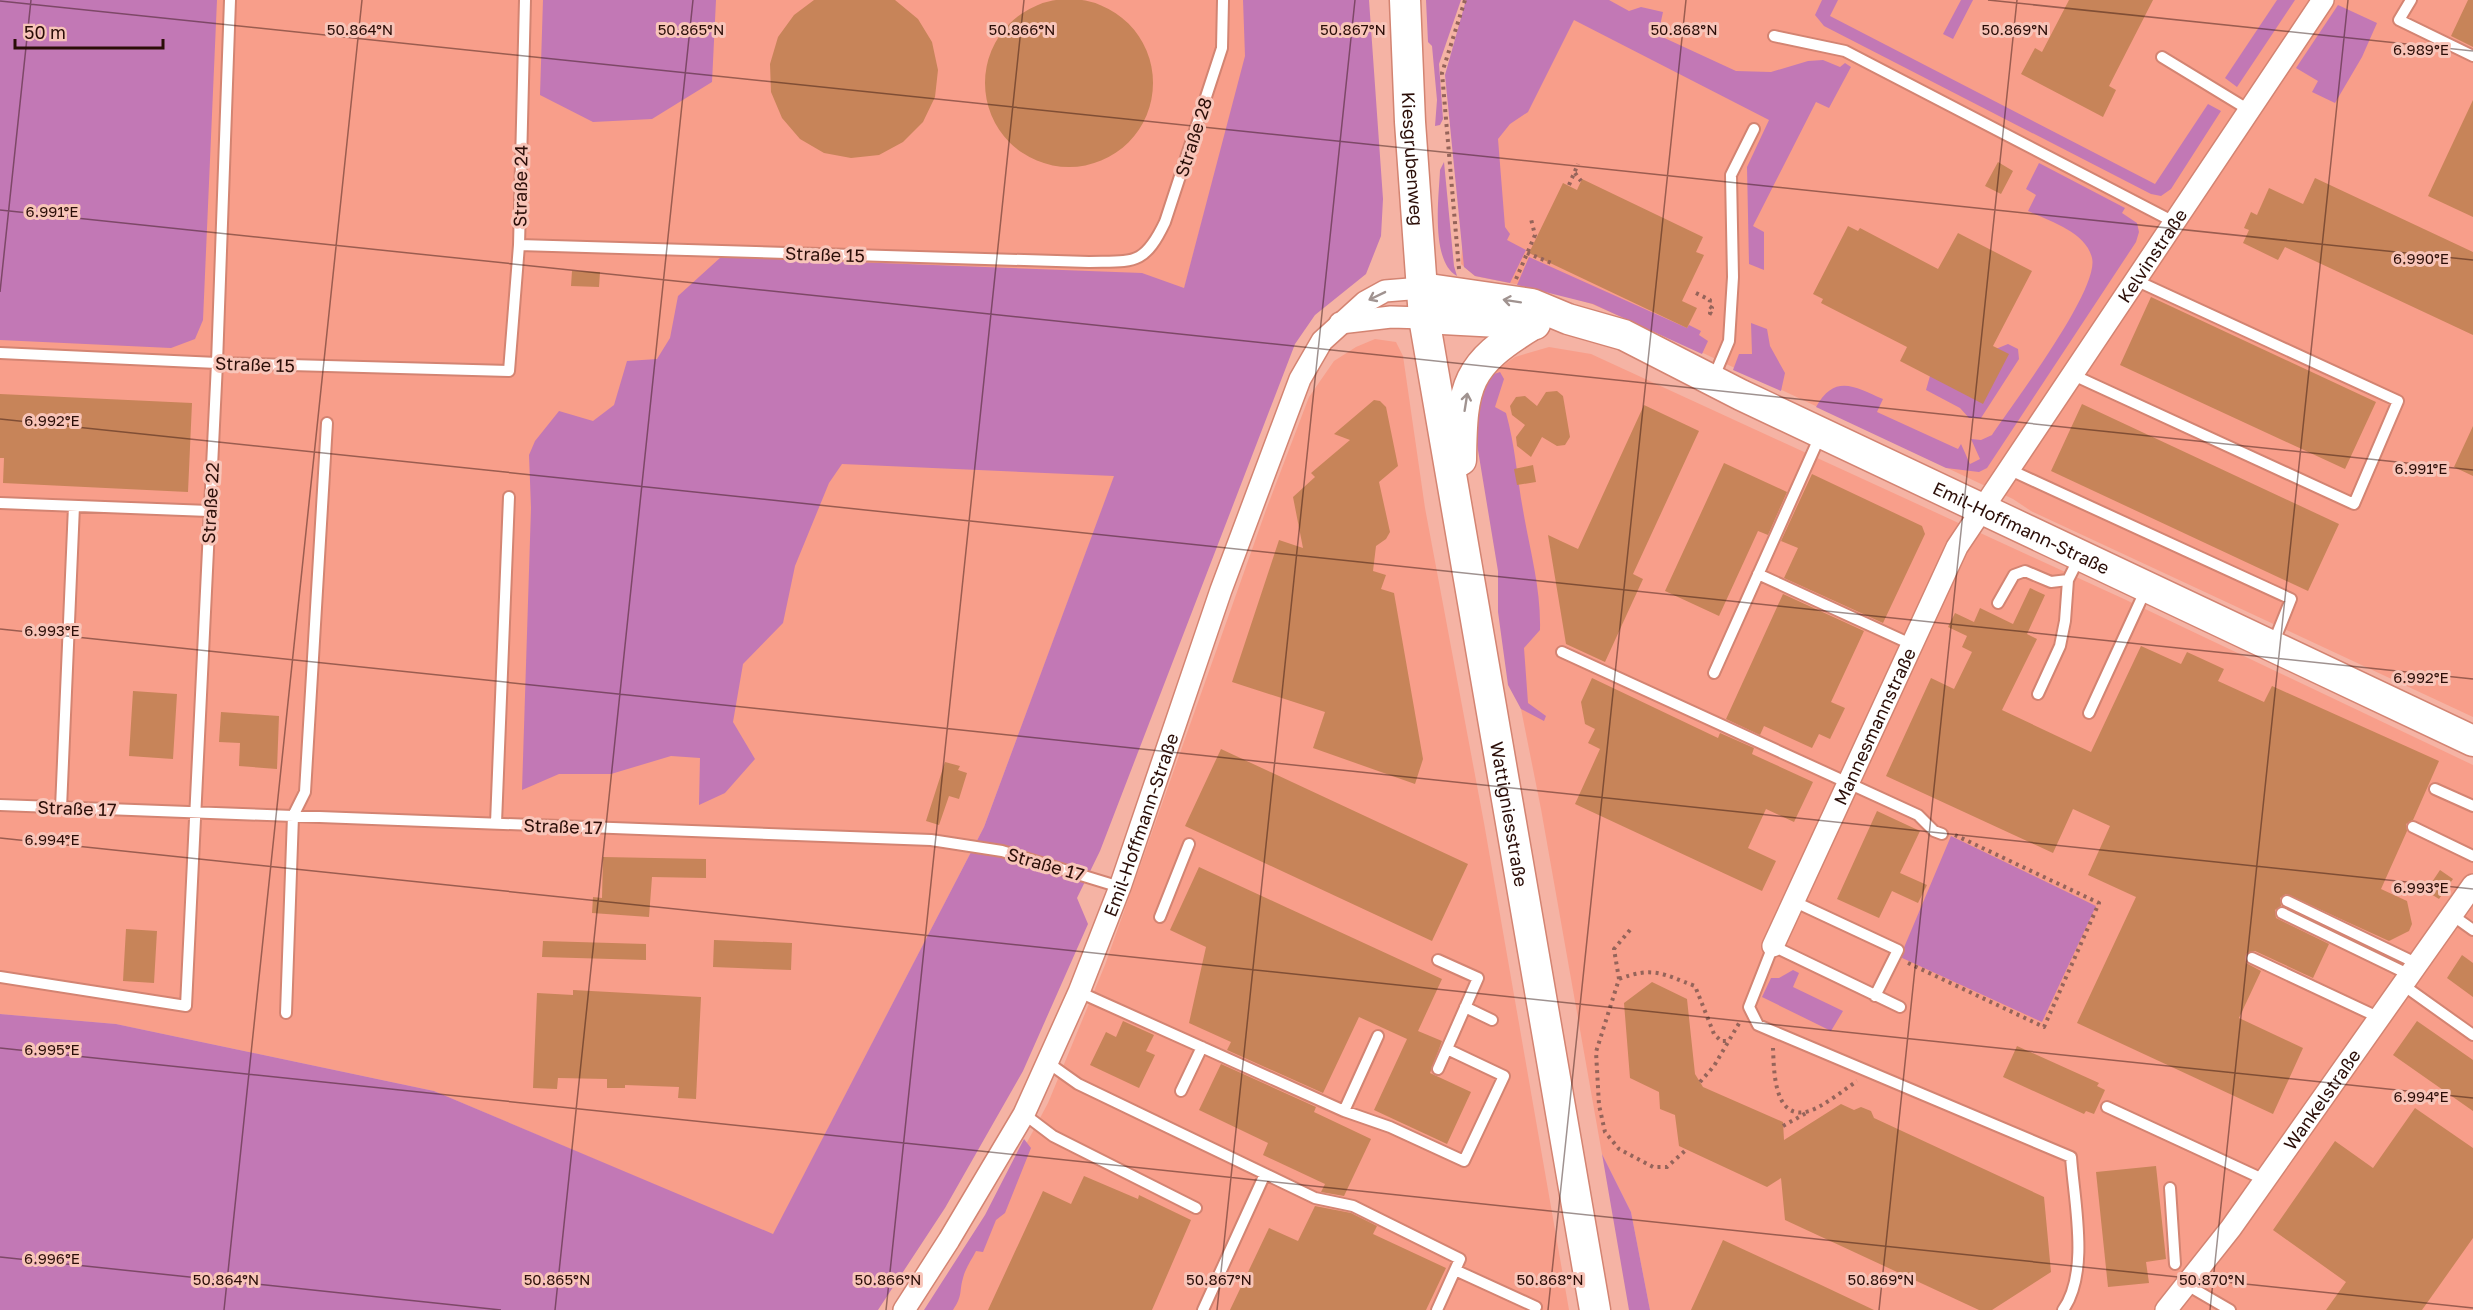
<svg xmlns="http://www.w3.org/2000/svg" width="2473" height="1310" font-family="'Golos Text',sans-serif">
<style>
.built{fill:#f89e8a}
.green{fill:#c278b5}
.building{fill:#c78459}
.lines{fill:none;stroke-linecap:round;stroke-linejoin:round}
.lane-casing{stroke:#d38472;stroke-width:14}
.street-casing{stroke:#d38472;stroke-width:24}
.secondary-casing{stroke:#d38472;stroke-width:33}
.path{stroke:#95645a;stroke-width:4;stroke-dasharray:3 4.5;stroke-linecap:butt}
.lane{stroke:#fff;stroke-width:10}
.street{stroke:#fff;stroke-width:21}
.secondary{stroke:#fff;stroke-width:30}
.oneway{stroke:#a09390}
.ticks{fill:none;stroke:#2b0e08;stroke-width:1.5;stroke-opacity:0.45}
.labels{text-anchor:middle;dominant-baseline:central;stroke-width:6;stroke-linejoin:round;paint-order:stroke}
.street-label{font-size:18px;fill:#2b0e08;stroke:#f8c5b9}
.ticks-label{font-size:15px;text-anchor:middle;fill:#2b0e08;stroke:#f8c5b9;stroke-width:6;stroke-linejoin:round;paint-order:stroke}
</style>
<rect width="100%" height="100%" fill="#f5b3a4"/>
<!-- built -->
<path class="built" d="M0 0H1247L1246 56 1184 289 984 827 773 1235 434 1091 116 1024 0 1014Z
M1479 0H2473V717L2031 511 2013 499 1703 353 1592 304 1545 290 1475 276 1461 264Z
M1375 339 1396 342 1403 356 1425 508 1484 823 1569 1310H928L991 1210 1048 1103 1105 965 1266 510 1309 397 1334 361 1356 347Z
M1549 347 1591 354 2124 599 2473 765V1310H1650L1631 1212 1602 1154 1541 809 1521 709 1487 385 1498 369 1515 357Z"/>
<!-- green -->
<path class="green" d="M0 0H217L203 320 195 339 171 348 0 340Z
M543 0H716L712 82 652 119 593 122 540 95Z
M1243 0H1369L1383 199 1381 236 1366 274 1315 315 1295 344 1100 851 1077 898 1088 924 1023 1071 945 1208 878 1310H0V1014L116 1024 434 1091 773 1234 984 827 1114 476 842 464 829 483 795 566 783 623 743 664 733 722 755 759 725 793 699 805 700 758 671 756 611 774H559L522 790 531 508 529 455 535 441 559 411 593 421 614 405 627 361 657 359 670 338 678 296 721 257 1142 273 1184 288 1245 56Z
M1426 0H1461L1439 64 1443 119 1440 125 1435 126 1437 100 1432 46 1428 42Z
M1466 0H1609L1629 11 1641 7 1663 12 1658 35 1736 71 1771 72 1808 61 1823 60 1840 67 1845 63 1851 67 1829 108 1816 102 1753 226 1764 232V270L1749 264 1747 167 1769 120 1574 20 1528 112 1510 124 1498 139 1505 227 1510 234 1507 240 1526 250 1510 283 1475 276 1464 267 1445 75Z
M1822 0H1838L1830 16 2155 184 2208 104 2221 111 2171 189 2161 196 2151 194 1824 26 1815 15Z
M1961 0H1973L1953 39 1943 34Z
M2277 0H2295L2237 87 2225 78Z
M2338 5 2377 23 2362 57 2335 103 2312 92 2318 81 2296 68Z
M1444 162 1454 266 1457 276C1430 261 1439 196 1440 170Z
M2039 163 2125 208 2122 213 2137 223 2139 232 2136 242 1987 468 1979 472 1946 468 1816 407C1835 373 1855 387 1883 399L1877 412 1958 449 1961 444 1970 464 1980 459 1971 439 1981 440 1992 435C2012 405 2100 289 2092 258 2086 232 2049 221 2028 211L2036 195 2026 189Z
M1529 257 1687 328 1689 325 1701 331 1699 335 1708 341 1702 354 1593 304 1517 285Z
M1751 323 1767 329 1770 346 1785 373 1781 391 1733 370 1739 354H1752Z
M2008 344 2018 349 2019 359 1981 418H1969L1960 408 1926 390 1930 376Z
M1500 372 1504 379 1495 407 1506 413C1515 445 1517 477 1523 510 1530 551 1541 588 1540 630L1524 648 1528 703 1546 716 1544 721 1521 709 1508 685 1498 612V571L1473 420 1488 376Z
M1951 836 2096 906 2042 1022 1900 957Z
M1793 970 1799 973 1793 987 1843 1011 1831 1031 1762 997 1771 978H1779Z
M1024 1139 1031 1148 1005 1213 996 1220 983 1252 976 1251C972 1259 965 1269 963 1278 959 1292 963 1295 953 1310H924L985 1215Z
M1602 1154 1631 1212 1650 1310H1629Z"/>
<!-- building -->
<path class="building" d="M985 83a84 84 0 1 1 168 0a84 84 0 1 1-168 0Z
M814 0H895L918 19 932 42 938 70 935 97 923 122 903 142 879 155 851 158 824 153 800 139 782 118 771 92 770 64 778 37 794 15Z
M2069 0H2153L2109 86 2116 90 2103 117 2021 74 2035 48 2042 52Z
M2468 0H2473V47L2451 36Z
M2473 100V217L2428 196Z
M1998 162 2013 171 2001 194 1985 186Z
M2315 178 2473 252V335L2285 247 2278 260 2243 243 2249 230 2244 228 2251 212 2257 215 2269 188 2303 204Z
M1582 179 1703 237 1696 252 1704 255 1682 301 1697 308 1687 328 1529 253 1563 183 1577 190Z
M1848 226 1858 231 1860 228 1938 269 1958 233 2032 271 1993 346 2009 354 1983 404 1900 361 1907 347 1821 303 1823 299 1813 294Z
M572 271 600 272 599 287 571 286Z
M2151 297 2376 402 2345 469 2120 365Z
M1557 391 1563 396 1570 437 1565 445 1557 446 1542 437 1531 457 1517 446 1516 437 1525 425 1512 415 1510 406 1516 397 1525 396 1537 406 1546 392Z
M0 394 192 403 188 492 3 483 4 458H0Z
M1374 400 1380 401 1386 407 1398 466 1379 482 1390 532 1386 539 1376 546 1373 571 1386 575 1381 589 1394 593 1423 759 1415 784 1313 748 1325 712 1232 682 1279 540 1303 548 1293 497 1315 477 1311 473 1350 440 1334 434Z
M2082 404 2339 524 2308 591 2051 471Z
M1644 405 1699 431 1633 574 1643 579 1605 662 1566 644 1548 535 1578 549Z
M2473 426V476L2454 467Z
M1724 463 1787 492 1768 535 1758 531 1719 616 1665 591Z
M1533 465 1536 482 1517 485 1514 469Z
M1812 474 1922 526 1925 534 1883 623 1784 578 1798 548 1781 541Z
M2030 588 2045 595 2027 634 2037 639 2002 710 2091 752 2141 646 2181 664 2187 652 2224 669 2218 681 2264 702 2272 686 2439 761 2413 820 2406 824 2407 831 2381 889 2407 901 2412 924 2409 931 2389 941 2286 894 2280 898 2281 906 2275 910 2276 918 2329 944 2313 978 2255 951 2246 954V963L2261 971 2239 1018 2303 1048 2273 1114 2077 1023 2136 897 2088 875 2110 826 2073 809 2053 853 1886 776 1931 678 1954 689 1972 652 1962 647 1967 636 1948 627 1955 613 1974 622 1980 608 2013 624Z
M1783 594 1864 631 1831 702 1845 708 1830 739 1819 734 1812 748 1764 726 1760 735 1726 719Z
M1592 678 1718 738 1720 733 1754 748 1752 754 1813 782 1794 822 1766 809 1748 848 1776 861 1762 891 1575 804 1600 749 1588 743 1595 729 1585 724 1581 702Z
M133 691 177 694 173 759 129 756Z
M221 712 279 716 277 769 239 766 240 743 219 742Z
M1221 749 1468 864 1432 941 1185 826Z
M945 762 960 766 958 770 967 773 959 799 949 796 939 825 926 821Z
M1877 811 1920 831 1900 873 1927 885 1918 903 1892 891 1879 918 1837 899Z
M603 857 706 859V878L652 877 649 917 592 913 593 897 602 898Z
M1199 867 1442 979 1418 1031 1442 1041 1430 1073 1471 1092 1447 1144 1374 1110 1407 1039 1359 1017 1323 1093 1227 1050 1231 1042 1189 1023 1206 947 1170 930Z
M2440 870 2453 879 2439 899 2426 891Z
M126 929 157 931 154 983 123 981Z
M714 940 792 943 791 970 713 967Z
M543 941 646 944V960L542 957Z
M2462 955 2473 963V997L2447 978Z
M1652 982 1687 999 1695 1074 1703 1087 1783 1122 1784 1140 1841 1104 1854 1110 1861 1107 1871 1111 1874 1118 2044 1197 2051 1272 1992 1310H1979L1785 1220 1781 1178 1767 1187 1679 1146 1675 1115 1660 1109 1659 1092 1630 1078 1624 1003Z
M573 990 701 997 696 1099 678 1098 679 1087 625 1085V1088H607V1079L558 1078 557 1089 533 1088 537 993 573 995Z
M1123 1021 1154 1035 1146 1051 1155 1055 1139 1088 1090 1065 1106 1032 1116 1037Z
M2417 1021 2473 1060V1111L2393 1055Z
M2017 1046 2099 1083 2097 1086 2105 1090 2094 1114 2086 1111 2084 1114 2003 1077Z
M1221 1064 1316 1107 1314 1112 1371 1139 1344 1196 1321 1192 1325 1184 1263 1155 1268 1143 1199 1110Z
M2415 1108 2473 1148V1238L2422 1310H2326L2346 1282 2273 1230 2335 1141 2373 1168Z
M2156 1166 2166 1259 2146 1262 2149 1283 2108 1287 2096 1172Z
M1084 1176 1138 1199 1139 1195 1191 1220 1152 1310H988L1043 1191 1071 1204Z
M1315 1206 1351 1213 1377 1226 1373 1234 1446 1268 1426 1310H1230L1269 1228 1298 1241Z
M1723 1240 1819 1284 1874 1310H1691Z"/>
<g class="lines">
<defs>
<path id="lane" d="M2411 0 2399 20 2473 56
M1774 36 1845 51 2174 222
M2162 57 2249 110
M519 245 1089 262C1134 261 1144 266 1165 222L1222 48 1223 0
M0 353 217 363 509 371 519 245 525 0
M2071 374 2354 504 2398 401 2135 280
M1713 379 1729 341 1733 277 1731 175 1754 129
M2008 469 2291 599 2273 644
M0 503 209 511
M1758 574 1913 645
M1998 603 2014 575 2025 571 2051 582 2068 580
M1562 652 1918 815 1934 831 1942 834
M1714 673 1820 436
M2038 694 2060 646 2065 621 2068 580 2079 558
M2089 713 2146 589
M2435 789 2473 806
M0 805 931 840 1002 851 1120 887
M61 808 74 506
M496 823 509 497
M2413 827 2473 856
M1793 901 1898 950 1875 996
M2287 901 2418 964
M2282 913 2410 975
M2452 915 2473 930
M1160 917 1189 844
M2252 958 2380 1018
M1438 960 1478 978 1438 1069
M0 977 186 1006 217 363 230 0
M2403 985 2473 1035
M1079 992 1344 1111 1390 1127 1464 1161 1504 1076 1447 1049
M1465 1007 1492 1020
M1900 1007 1773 946 1749 1007 1758 1025 2071 1157C2074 1201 2090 1272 2063 1310
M286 1013 293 816 305 792 327 423
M1047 1062 1078 1084 1315 1198 1353 1206 1460 1259 1455 1270 1536 1307
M1181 1091 1202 1047
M2107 1107 2265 1180
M1344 1111 1378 1036
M1024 1114 1053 1136 1196 1208
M2170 1188 2175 1264
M2187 1285 2230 1310
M1203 1310 1265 1174
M1437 1310 1455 1270"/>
<g id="street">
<path d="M1340 323 1391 317 1424 318"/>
<path id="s1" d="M1773 946 1957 547 2323 0"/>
<path id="s2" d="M904 1310 949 1240 1024 1114 1079 992 1120 887 1221 590 1300 379 1322 341 1365 302 1385 291 1422 288"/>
<path id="s3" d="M2166 1310 2231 1228 2473 885"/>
</g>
<g id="secondary">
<path id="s4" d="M1405 0 1410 122 1424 318 1595 1310"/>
<path id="s5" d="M1422 288 1532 304 1568 319 1624 335 1741 395 2473 741"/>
<path d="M1424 318 1535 324"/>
<path d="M1461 460C1462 384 1466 365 1532 325"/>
</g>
</defs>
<!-- lane casing -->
<use href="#lane" class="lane-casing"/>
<!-- street casing -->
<use href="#street" class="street-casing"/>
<!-- secondary casing -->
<use href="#secondary" class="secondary-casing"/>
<!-- path -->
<path class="path" d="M1575 173 1581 181
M1569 185 1578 164
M1527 253 1554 264
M1459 269 1442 73 1465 0
M1516 279 1535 235 1531 219
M1696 293 1710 300 1709 306 1712 308 1710 313 1716 316
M1630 930 1614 949 1619 979 1596 1052 1599 1105 1605 1132 1619 1149 1653 1167H1667L1686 1150
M1908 963 2044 1027 2099 903 1955 835
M1619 979C1653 966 1663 974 1695 986L1714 1034 1721 1041H1729
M1773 1048C1774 1068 1773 1122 1809 1111 1823 1107 1845 1089 1857 1081
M1700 1082 1714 1066 1741 1020
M1783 1126 1808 1112"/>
<!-- lane -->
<use href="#lane" class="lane"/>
<!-- street -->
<use href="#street" class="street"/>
<!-- secondary -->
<use href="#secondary" class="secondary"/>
</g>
<!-- one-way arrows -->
<defs><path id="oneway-shaft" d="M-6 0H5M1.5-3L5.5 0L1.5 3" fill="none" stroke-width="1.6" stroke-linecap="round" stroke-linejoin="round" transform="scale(1.5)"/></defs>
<g class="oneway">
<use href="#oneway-shaft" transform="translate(1377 296) rotate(154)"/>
<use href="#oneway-shaft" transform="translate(1512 301) rotate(-171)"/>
<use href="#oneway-shaft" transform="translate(1466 402) rotate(-81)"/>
</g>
<!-- ticks -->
<path class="ticks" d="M1988 0 2473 51M0 1 2473 260M0 210 2473 470M0 292 31 0M0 419 2473 679M0 629 2473 889M0 838 2473 1098M0 1048 2473 1308M0 1257 501 1310M224 1310 362 0M555 1310 693 0M886 1310 1024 0M1217 1310 1355 0M1548 1310 1686 0M1879 1310 2017 0M2210 1310 2348 0"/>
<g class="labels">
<!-- street labels -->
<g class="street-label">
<text transform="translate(1193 137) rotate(-72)">Straße 28</text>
<text stroke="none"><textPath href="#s4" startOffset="159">Kiesgrubenweg</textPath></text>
<text transform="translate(520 186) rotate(-89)">Straße 24</text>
<text transform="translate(825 254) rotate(2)">Straße 15</text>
<text stroke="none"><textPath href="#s1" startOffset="790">Kelvinstraße</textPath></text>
<text transform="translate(255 364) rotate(2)">Straße 15</text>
<text transform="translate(210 503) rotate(-87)">Straße 22</text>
<text stroke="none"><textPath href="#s5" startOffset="650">Emil-Hoffmann-Straße</textPath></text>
<text stroke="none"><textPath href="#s1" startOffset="242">Mannesmannstraße</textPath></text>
<text transform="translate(77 808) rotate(2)">Straße 17</text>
<text stroke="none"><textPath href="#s4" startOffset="822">Wattigniesstraße</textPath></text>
<text stroke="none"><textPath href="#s2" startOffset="542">Emil-Hoffmann-Straße</textPath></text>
<text transform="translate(563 826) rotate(2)">Straße 17</text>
<text transform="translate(1046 864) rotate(16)">Straße 17</text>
<text stroke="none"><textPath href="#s3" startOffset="262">Wankelstraße</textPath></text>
</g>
</g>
<g class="ticks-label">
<text x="360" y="35">50.864°N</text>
<text x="691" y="35">50.865°N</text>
<text x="1022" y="35">50.866°N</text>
<text x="1353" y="35">50.867°N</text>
<text x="1684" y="35">50.868°N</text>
<text x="2015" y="35">50.869°N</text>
<text x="2421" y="55">6.989°E</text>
<text x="52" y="217">6.991°E</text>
<text x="2421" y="264">6.990°E</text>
<text x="52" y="426">6.992°E</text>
<text x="2421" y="474">6.991°E</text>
<text x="52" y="636">6.993°E</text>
<text x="2421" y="683">6.992°E</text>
<text x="52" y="845">6.994°E</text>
<text x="2421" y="893">6.993°E</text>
<text x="52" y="1055">6.995°E</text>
<text x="2421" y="1102">6.994°E</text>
<text x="52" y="1264">6.996°E</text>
<text x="226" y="1285">50.864°N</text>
<text x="557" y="1285">50.865°N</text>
<text x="888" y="1285">50.866°N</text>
<text x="1219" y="1285">50.867°N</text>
<text x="1550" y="1285">50.868°N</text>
<text x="1881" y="1285">50.869°N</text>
<text x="2212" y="1285">50.870°N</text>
</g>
<!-- scale -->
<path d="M15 39v9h148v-9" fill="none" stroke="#2b0e08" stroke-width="3"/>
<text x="24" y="39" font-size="18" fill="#2b0e08" stroke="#f8c5b9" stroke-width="4.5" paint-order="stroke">50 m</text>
</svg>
